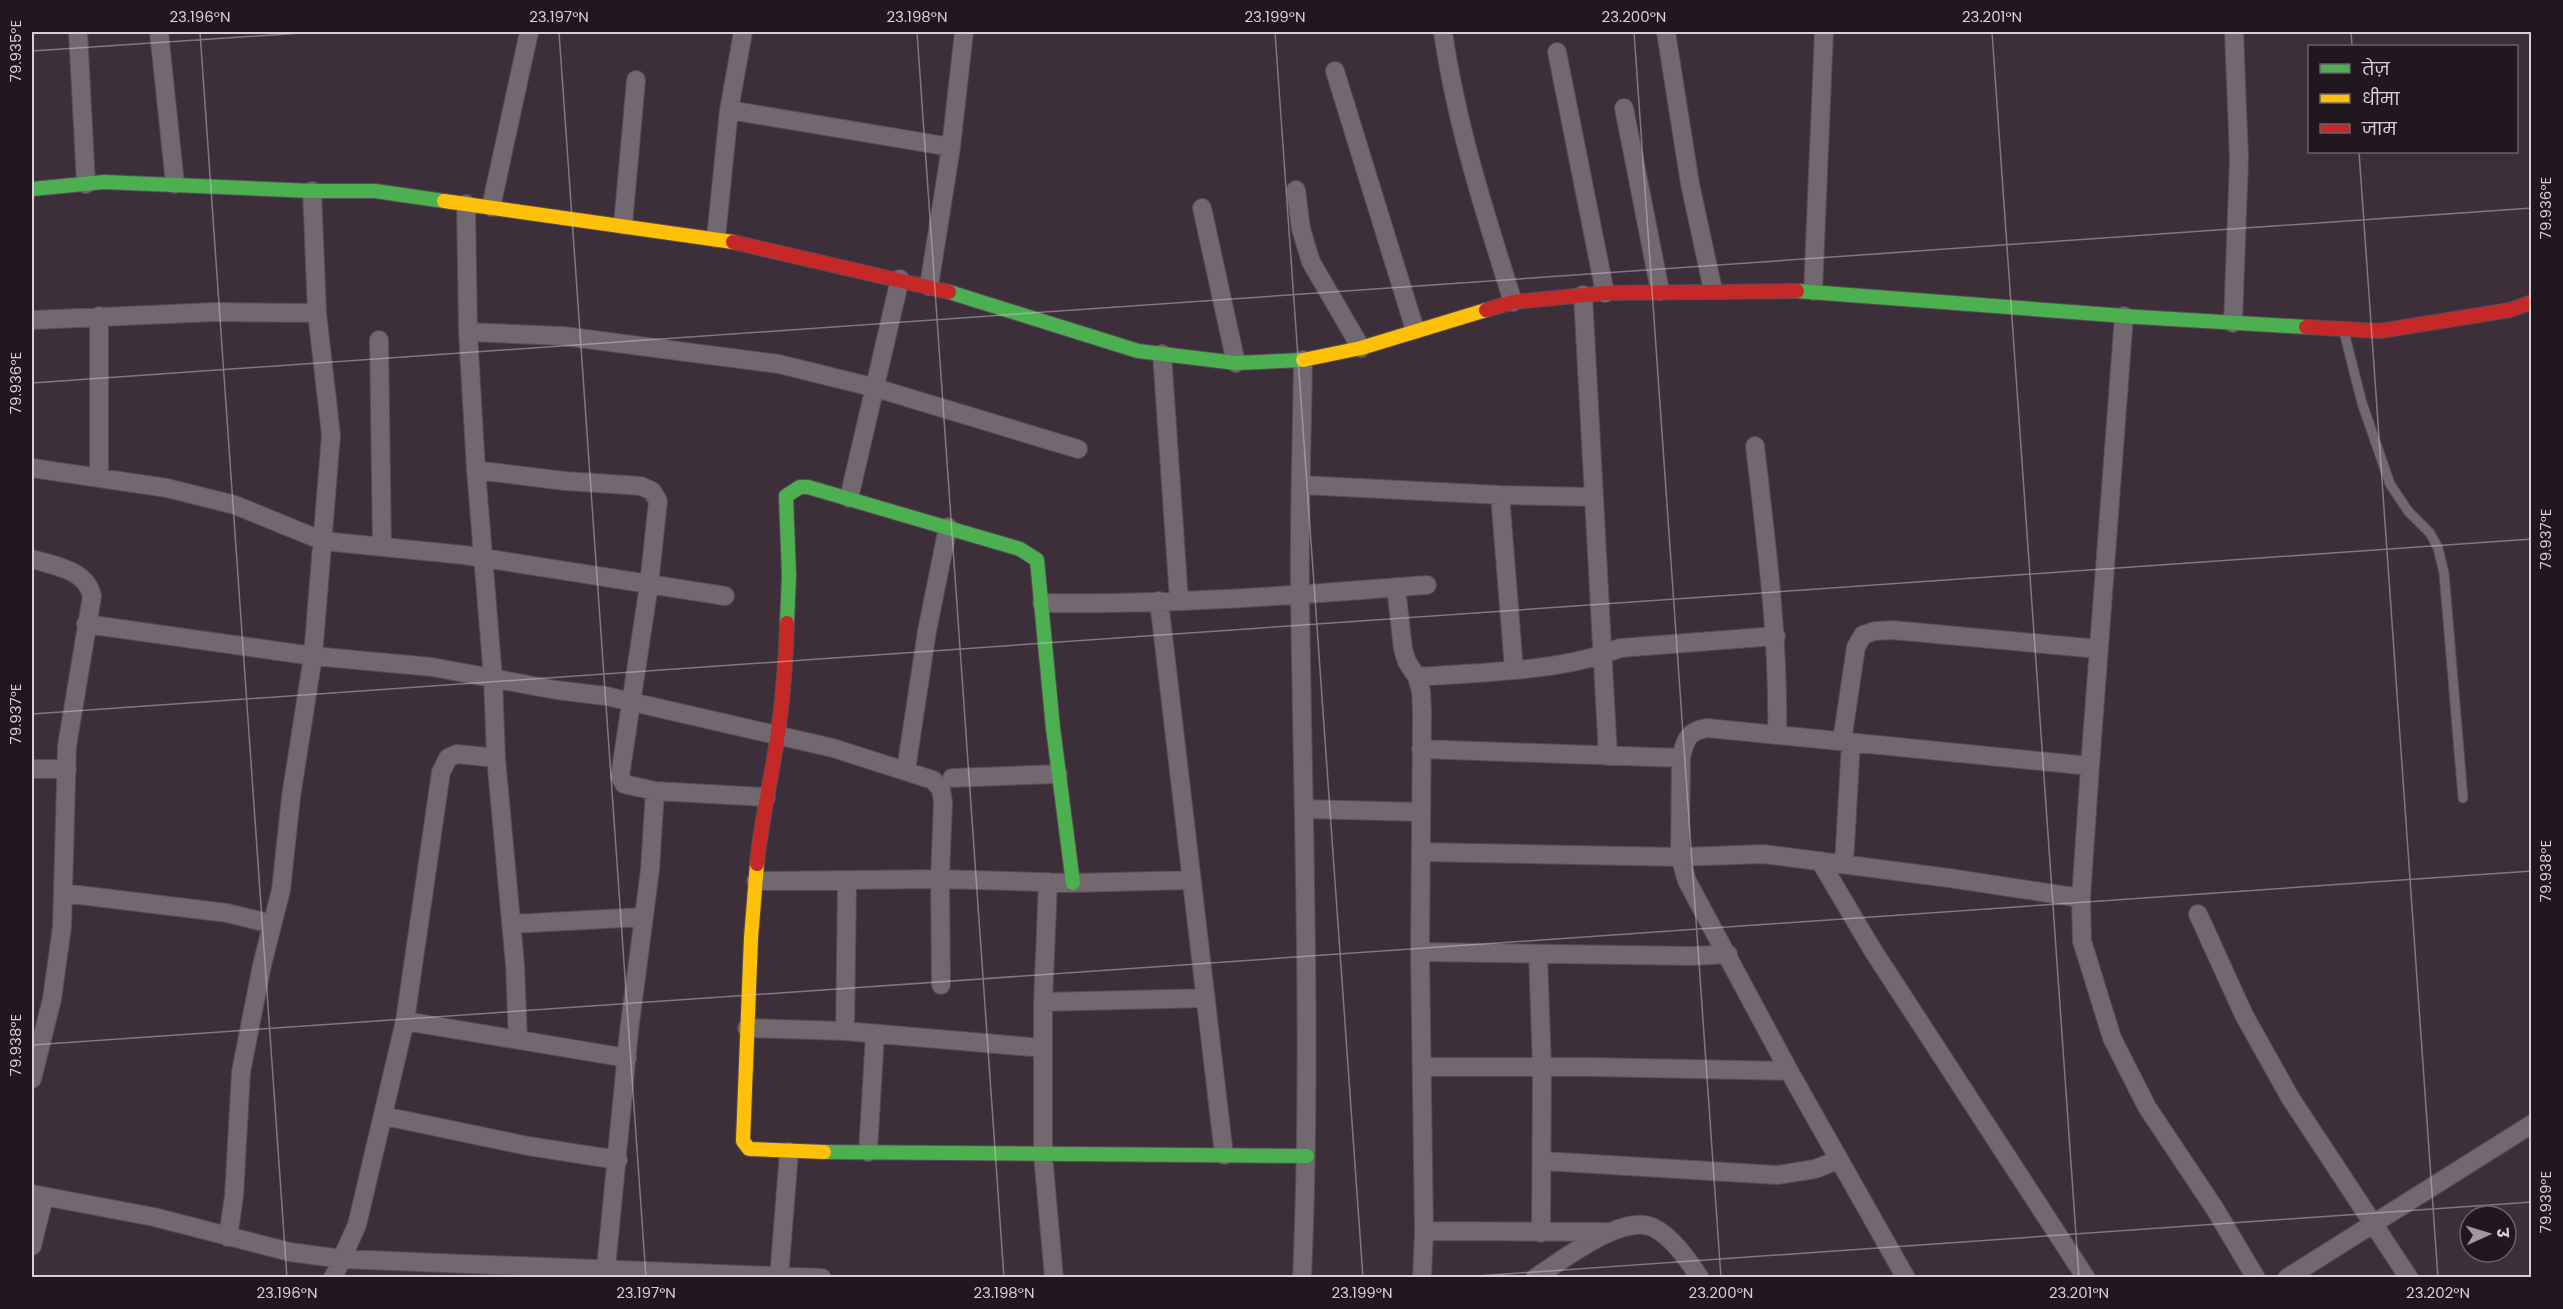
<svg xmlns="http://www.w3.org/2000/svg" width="2563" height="1309" font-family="Poppins,'Noto Sans Devanagari',sans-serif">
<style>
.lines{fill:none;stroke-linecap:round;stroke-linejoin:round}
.lane-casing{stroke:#574c55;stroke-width:11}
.street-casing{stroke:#574c55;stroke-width:20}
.fast-casing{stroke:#574c55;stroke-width:16}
.slow-casing{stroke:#574c55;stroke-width:16}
.jam-casing{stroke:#574c55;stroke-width:16}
.lane{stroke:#726870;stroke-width:9}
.street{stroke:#726870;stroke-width:18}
.fast{stroke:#4caf50;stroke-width:14}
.slow{stroke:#ffc107;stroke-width:14}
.jam{stroke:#c62828;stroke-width:14}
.ticks{fill:none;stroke:#dccdd9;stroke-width:1.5;stroke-opacity:0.45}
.neatline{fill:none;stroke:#dccdd9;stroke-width:2}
.ticks-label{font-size:15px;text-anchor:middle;fill:#dccdd9}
</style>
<rect width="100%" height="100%" fill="#3c2f3a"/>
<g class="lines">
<defs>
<path id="lane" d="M2344 332 2362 403 2390 484 2408 511 2430 533 2438 548 2444 573 2463 798"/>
<path id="street" d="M78 32 86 184
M159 32 175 184
M1443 32C1456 123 1485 214 1513 302
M1666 32 1690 184 1713 290
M1557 52 1605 293
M1335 71 1415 330
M1624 108 1660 291
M729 110 951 147
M1296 190 1301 229 1311 262 1361 348
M466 204 468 332 476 470 493 678 496 758 515 965 518 1040
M491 207 529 32
M1202 208 1236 363
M623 225 636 80
M716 238 729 110 743 32
M929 286 951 147 964 32
M1813 291 1824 32
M1583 295 1608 756
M2124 316 2090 766 2081 898 2082 941 2112 1038 2147 1107 2215 1209 2256 1278
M32 320 216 312 317 313
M2233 323 2239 159 2234 32
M468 332 563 336 779 364 876 388 1078 449
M379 340 382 546
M1162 354 1179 600
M1755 446C1766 542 1779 638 1777 735
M32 468 167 488 235 505 323 541 464 555 725 596
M476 470 565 481 641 486 652 491 658 501 649 585 620 776 624 784 655 791 766 797
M99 478V316
M1301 485 1500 495 1593 497
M1500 495 1514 669
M849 498 900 279
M32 559C54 566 86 569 92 596L67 746 62 927 52 999 32 1079
M1396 587 1403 649 1407 662 1417 677 1421 691 1422 712 1420 952 1424 1231 1422 1278
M1159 601 1224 1155
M1042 603C1171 605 1299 595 1427 585
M86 624 313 656 432 667 556 690 606 696 833 748 933 780 941 789 943 802 940 879 941 985
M1417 677C1479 672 1563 672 1620 648L1776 636
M1842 741 1856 647 1863 635 1875 631 1892 630 2099 649
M1421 749 1681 758
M32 769H67
M906 770 927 631 948 527
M952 778 1058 774
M1304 809 1421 812
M1421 852 1680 857 1763 854 1949 878 2081 898
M1820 861 1872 949 2086 1278
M1844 864 1851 742
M756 881 940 879 1073 883 1192 880
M1048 882 1043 1002V1155L1054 1278
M63 893 227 913 272 924
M2198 914 2244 1015 2291 1099 2409 1278
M511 924 643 917
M1420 952 1693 956 1728 954
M1538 954 1542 1067 1541 1233
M1043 1002 1206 998
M405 1021 627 1058
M747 1028 845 1031 1043 1048
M845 1031 847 882
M1423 1067H1590L1789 1071
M384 1116 528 1146 618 1160
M868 1152 875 1034
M1543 1161 1777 1175 1815 1169 1838 1160
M32 1194 154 1217 290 1252 342 1259 822 1278
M1424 1231 1609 1232
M228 1237 234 1196 241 1072 262 965 281 890 291 797 313 656 331 435 317 313 312 191
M32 1246 44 1197
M606 1268 629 1031 650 870 655 791
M333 1278 357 1225 405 1021 441 772 448 758 457 754 496 758
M779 1278 789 1152
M1302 1278C1312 1050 1303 823 1300 595 1299 517 1302 438 1303 360
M1535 1278C1561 1261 1621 1214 1652 1227 1672 1236 1688 1260 1700 1278
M1906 1278 1789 1071 1687 881 1680 857 1681 758C1685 740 1688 731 1707 728L2090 766
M2287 1278 2532 1124"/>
<path id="fast" d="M32 189 104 182 312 191H375L444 201
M1797 291 2138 317 2306 327
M949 292 1138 351 1236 363 1303 360
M787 623 789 575 786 496 800 487H808L1020 549 1037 560 1053 728 1073 883
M824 1152 1307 1156"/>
<path id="slow" d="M444 201 733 242
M1303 360 1361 348 1486 310
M757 864 751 938 743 1141 749 1149 824 1152"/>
<path id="jam" d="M733 242 949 292
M1486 310 1513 302 1605 293 1797 291
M2306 327 2380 331 2510 310 2532 302
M757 864C761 820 772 777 778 733 783 697 786 660 787 623"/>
</defs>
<!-- lane casing -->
<use href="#lane" class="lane-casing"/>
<!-- street casing -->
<use href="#street" class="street-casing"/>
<!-- fast casing -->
<use href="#fast" class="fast-casing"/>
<!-- slow casing -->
<use href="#slow" class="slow-casing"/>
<!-- jam casing -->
<use href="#jam" class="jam-casing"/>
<!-- lane -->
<use href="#lane" class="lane"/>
<!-- street -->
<use href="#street" class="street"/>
<!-- fast -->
<use href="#fast" class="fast"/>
<!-- slow -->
<use href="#slow" class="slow"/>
<!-- jam -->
<use href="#jam" class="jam"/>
</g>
<!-- ticks -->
<path class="ticks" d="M200 32 287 1278M559 32 646 1278M917 32 1004 1278M1275 32 1363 1278M1634 32 1721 1278M1992 32 2079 1278M2351 32 2352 46M32 51 317 32M2359 152 2438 1278M32 383 2532 208M32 714 2532 539M32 1045 2532 871M1449 1278 2532 1202"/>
<!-- border -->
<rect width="2563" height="1309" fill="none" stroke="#21171f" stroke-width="66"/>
<!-- legend -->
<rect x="2308" y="45" width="210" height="108" fill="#21171f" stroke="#6c6069" stroke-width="1.5"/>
<rect x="2320" y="64" width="30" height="9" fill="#4caf50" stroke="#6c6069" stroke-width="1.5"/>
<text x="2362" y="75" font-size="18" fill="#dccdd9">तेज़</text>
<rect x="2320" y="94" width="30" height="9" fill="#ffc107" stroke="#6c6069" stroke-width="1.5"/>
<text x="2362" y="105" font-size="18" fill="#dccdd9">धीमा</text>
<rect x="2320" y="124" width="30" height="9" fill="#c62828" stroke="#6c6069" stroke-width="1.5"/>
<text x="2362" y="135" font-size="18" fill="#dccdd9">जाम</text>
<!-- north arrow -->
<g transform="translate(2488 1234) rotate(86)"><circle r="28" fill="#21171f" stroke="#6c6069" stroke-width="1.5"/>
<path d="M0-4.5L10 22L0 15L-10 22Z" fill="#a496a1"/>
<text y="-9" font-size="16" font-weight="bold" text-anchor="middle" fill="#dccdd9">उ</text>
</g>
<rect x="33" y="33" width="2497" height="1243" class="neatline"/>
<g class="ticks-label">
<text x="200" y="22">23.196°N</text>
<text x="559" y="22">23.197°N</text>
<text x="917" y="22">23.198°N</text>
<text x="1275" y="22">23.199°N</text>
<text x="1634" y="22">23.200°N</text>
<text x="1992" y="22">23.201°N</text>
<text transform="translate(16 51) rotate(-90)" y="5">79.935°E</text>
<text transform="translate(2546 208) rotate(-90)" y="5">79.936°E</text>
<text transform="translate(16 383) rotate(-90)" y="5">79.936°E</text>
<text transform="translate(2546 539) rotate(-90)" y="5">79.937°E</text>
<text transform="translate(16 714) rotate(-90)" y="5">79.937°E</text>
<text transform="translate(2546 871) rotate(-90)" y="5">79.938°E</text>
<text transform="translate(16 1045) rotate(-90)" y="5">79.938°E</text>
<text transform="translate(2546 1202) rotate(-90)" y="5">79.939°E</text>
<text x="287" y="1298">23.196°N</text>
<text x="646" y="1298">23.197°N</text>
<text x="1004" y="1298">23.198°N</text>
<text x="1362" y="1298">23.199°N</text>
<text x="1721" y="1298">23.200°N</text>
<text x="2079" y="1298">23.201°N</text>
<text x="2438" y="1298">23.202°N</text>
</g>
</svg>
